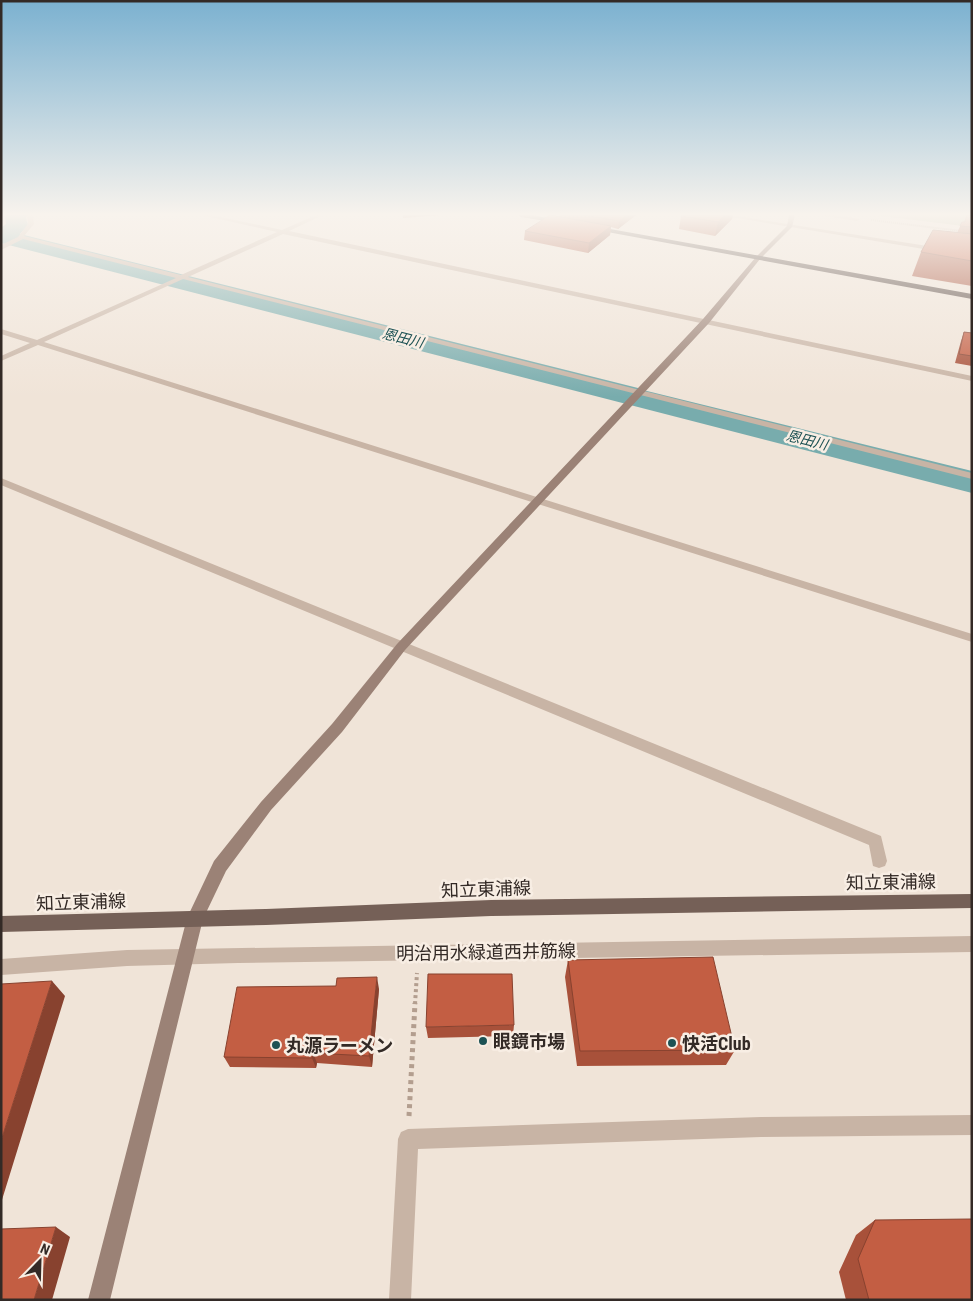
<svg xmlns="http://www.w3.org/2000/svg" width="973" height="1301" font-family="'Roboto Condensed','Noto Sans JP',sans-serif">
<style>
.green{fill:#b3bf99}
.lines{fill:none;stroke-linecap:round;stroke-linejoin:round}
.river{fill:#78acad;fill-rule:evenodd}
.path-far2{stroke:#b39e8f;stroke-width:2;stroke-dasharray:1 1;stroke-linecap:butt}
.path-far1{stroke:#b39e8f;stroke-width:4;stroke-dasharray:3 3;stroke-linecap:butt}
.path{stroke:#b39e8f;stroke-width:5;stroke-dasharray:4 4;stroke-linecap:butt}
.lane{fill:#c8b4a5;fill-rule:evenodd}
.street{fill:#c8b4a5;fill-rule:evenodd}
.secondary{fill:#9b8276;fill-rule:evenodd}
.primary{fill:#756057;fill-rule:evenodd}
.highway{fill:#54443d;fill-rule:evenodd}
.wall{fill:#a8513a}
.shaded-wall{fill:#88422f}
.building{fill:#c35e43;stroke:#88422f}
.poi-dot{fill:#1d5254;stroke:#f8eee4;stroke-width:2}
.labels{text-anchor:middle;dominant-baseline:central;stroke-width:5;stroke-linejoin:round;paint-order:stroke}
.far-water-label{font-size:14px;font-style:italic;fill:#1d5254;stroke:#f8eee4}
.near-street-label{font-size:18px;fill:#332a26;stroke:#f8eee4}
.near-poi-label{font-size:18px;font-weight:bold;fill:#332a26;stroke:#f8eee4;text-anchor:start}
</style>
<rect width="100%" height="100%" fill="#f0e4d8"/>
<!-- green -->
<path class="green" d="M873 215H972V227Z"/>
<g class="lines">
<!-- river -->
<path class="river" d="M6 215H27L26 218 28 225 20 234 638 388 639 391 643 390 972 471V493L1 243V228L6 224 5 217Z"/>
<!-- path-far2 -->
<path class="path-far2" d="M871 220 961 231"/>
<!-- path-far1 -->
<path class="path-far1" d="M415 1004 417 973"/>
<!-- path -->
<path class="path" d="M409 1116 415 1003"/>
<!-- lane -->
<path class="lane" d="M972 1115V1135L761 1137 418 1149 411 1300H389L398 1139 401 1132 408 1129 761 1117Z"/>
<!-- street -->
<path class="street" d="M27 215H33L34 224 24 236 181 275 277 232 201 215H211L282 230 316 215H323L289 231 972 376V381L283 234 188 277 972 473V479L183 279 44 342 972 634V642L38 345 1 361V356L30 343 1 334V329L37 340 176 278 23 239 1 250V245L18 237 28 224Z
M719 215H731L972 253V257Z
M820 215H835L860 219 857 221Z
M1 478 881 836 887 861 885 866 879 868 873 866 869 845 1 485Z
M972 936V952L238 963 127 966 1 975V959L127 950Z"/>
<!-- secondary -->
<path class="secondary" d="M789 215H795L792 227 760 259 709 323 405 650 342 732 271 810 226 871 203 919 110 1300H88L187 918 214 861 261 802 332 724 397 644 703 319 756 257 787 226Z"/>
<!-- primary -->
<path class="primary" d="M972 894V908L491 916 266 925 1 932V916L266 909 491 900Z"/>
<!-- highway -->
<path class="highway" d="M518 215H532L568 222 564 224 521 217Z
M588 225 972 294V299L591 229H588Z"/>
</g>
<!-- wall -->
<path class="wall" d="M560 215H636L618 229 611 227 610 235 588 253 524 240 525 231 559 217Z
M682 215H733L732 219 715 236 679 229 681 216Z
M967 215H972V286L912 276 921 252 957 233 962 222H964Z
M964 332 972 333V366L955 363 961 341Z
M568 960 735 1050 726 1065 577 1066 565 977Z
M379 989 372 1067 317 1063 316 1068 230 1067 224 1057Z
M514 1025 513 1036 428 1038 426 1027Z
M875 1220 972 1300H846L839 1272 856 1235Z"/>
<!-- shaded-wall -->
<path class="shaded-wall" d="M403 215H442L403 218Z
M627 215H636L618 229 619 221Z
M725 215H733L732 219 715 236 718 222Z
M611 226 610 235 588 253 589 243Z
M377 977 379 989 372 1067 369 1056Z
M52 981 65 996 1 1203V1141Z
M313 1053 317 1063 316 1068 312 1058Z
M56 1227 70 1237 52 1300H34Z"/>
<!-- building -->
<path class="building" d="M550 215 611 226 589 243 525 231Z
M584 215H627L619 221Z
M682 215H725L718 222 681 216Z
M967 215H972V227L960 226 962 222H965Z
M933 230 972 234V261L921 252Z
M964 332 972 333V356L959 354Z
M713 957 735 1050 580 1051 568 960Z
M428 974H512L514 1025 426 1027Z
M377 977 369 1056 313 1053 312 1058 224 1057 237 987 336 986 337 978Z
M52 981 1 1141V984Z
M972 1219V1300H869L858 1259 875 1220Z
M56 1227 34 1300H1V1229Z"/>
<!-- sky -->
<linearGradient id="sky" x2="0" y2="1"><stop stop-color="#7bb1d0"/><stop offset="0.54" stop-color="#f8f3ed"/><stop offset="1" stop-color="#f8f3ed" stop-opacity="0"/></linearGradient>
<rect width="973" height="397" fill="url(#sky)"/>
<!-- markers -->
<g class="poi-dot">
<circle cx="483" cy="1041" r="5"/>
<circle cx="672" cy="1043" r="5"/>
<circle cx="276" cy="1045" r="5"/>
</g>
<g class="labels">
<!-- far-water labels -->
<g class="far-water-label">
<text transform="translate(403 338) rotate(14)">恩田川</text>
<text transform="translate(807 440) rotate(14)">恩田川</text>
</g>
<!-- near-street labels -->
<g class="near-street-label">
<text transform="translate(891 882) rotate(-1)">知立東浦線</text>
<text transform="translate(486 889) rotate(-2)">知立東浦線</text>
<text transform="translate(81 902) rotate(-2)">知立東浦線</text>
<text transform="translate(486 952) rotate(-1)">明治用水緑道西井筋線</text>
</g>
<!-- near-poi labels -->
<g class="near-poi-label">
<text x="493" y="1041">眼鏡市場</text>
<text x="682" y="1043">快活Club</text>
<text x="286" y="1045">丸源ラーメン</text>
</g>
</g>
<!-- border -->
<rect width="973" height="1301" fill="none" stroke="#332a26" stroke-width="5"/>
<!-- north arrow -->
<g transform="translate(40 1261) rotate(23)" stroke="#f8eee4" stroke-width="4" paint-order="stroke">
<path d="M0-4L9 19L0 12L-9 19Z" fill="#332a26"/>
<text y="-8" font-size="14" font-weight="bold" text-anchor="middle" fill="#332a26">N</text>
</g>
</svg>
